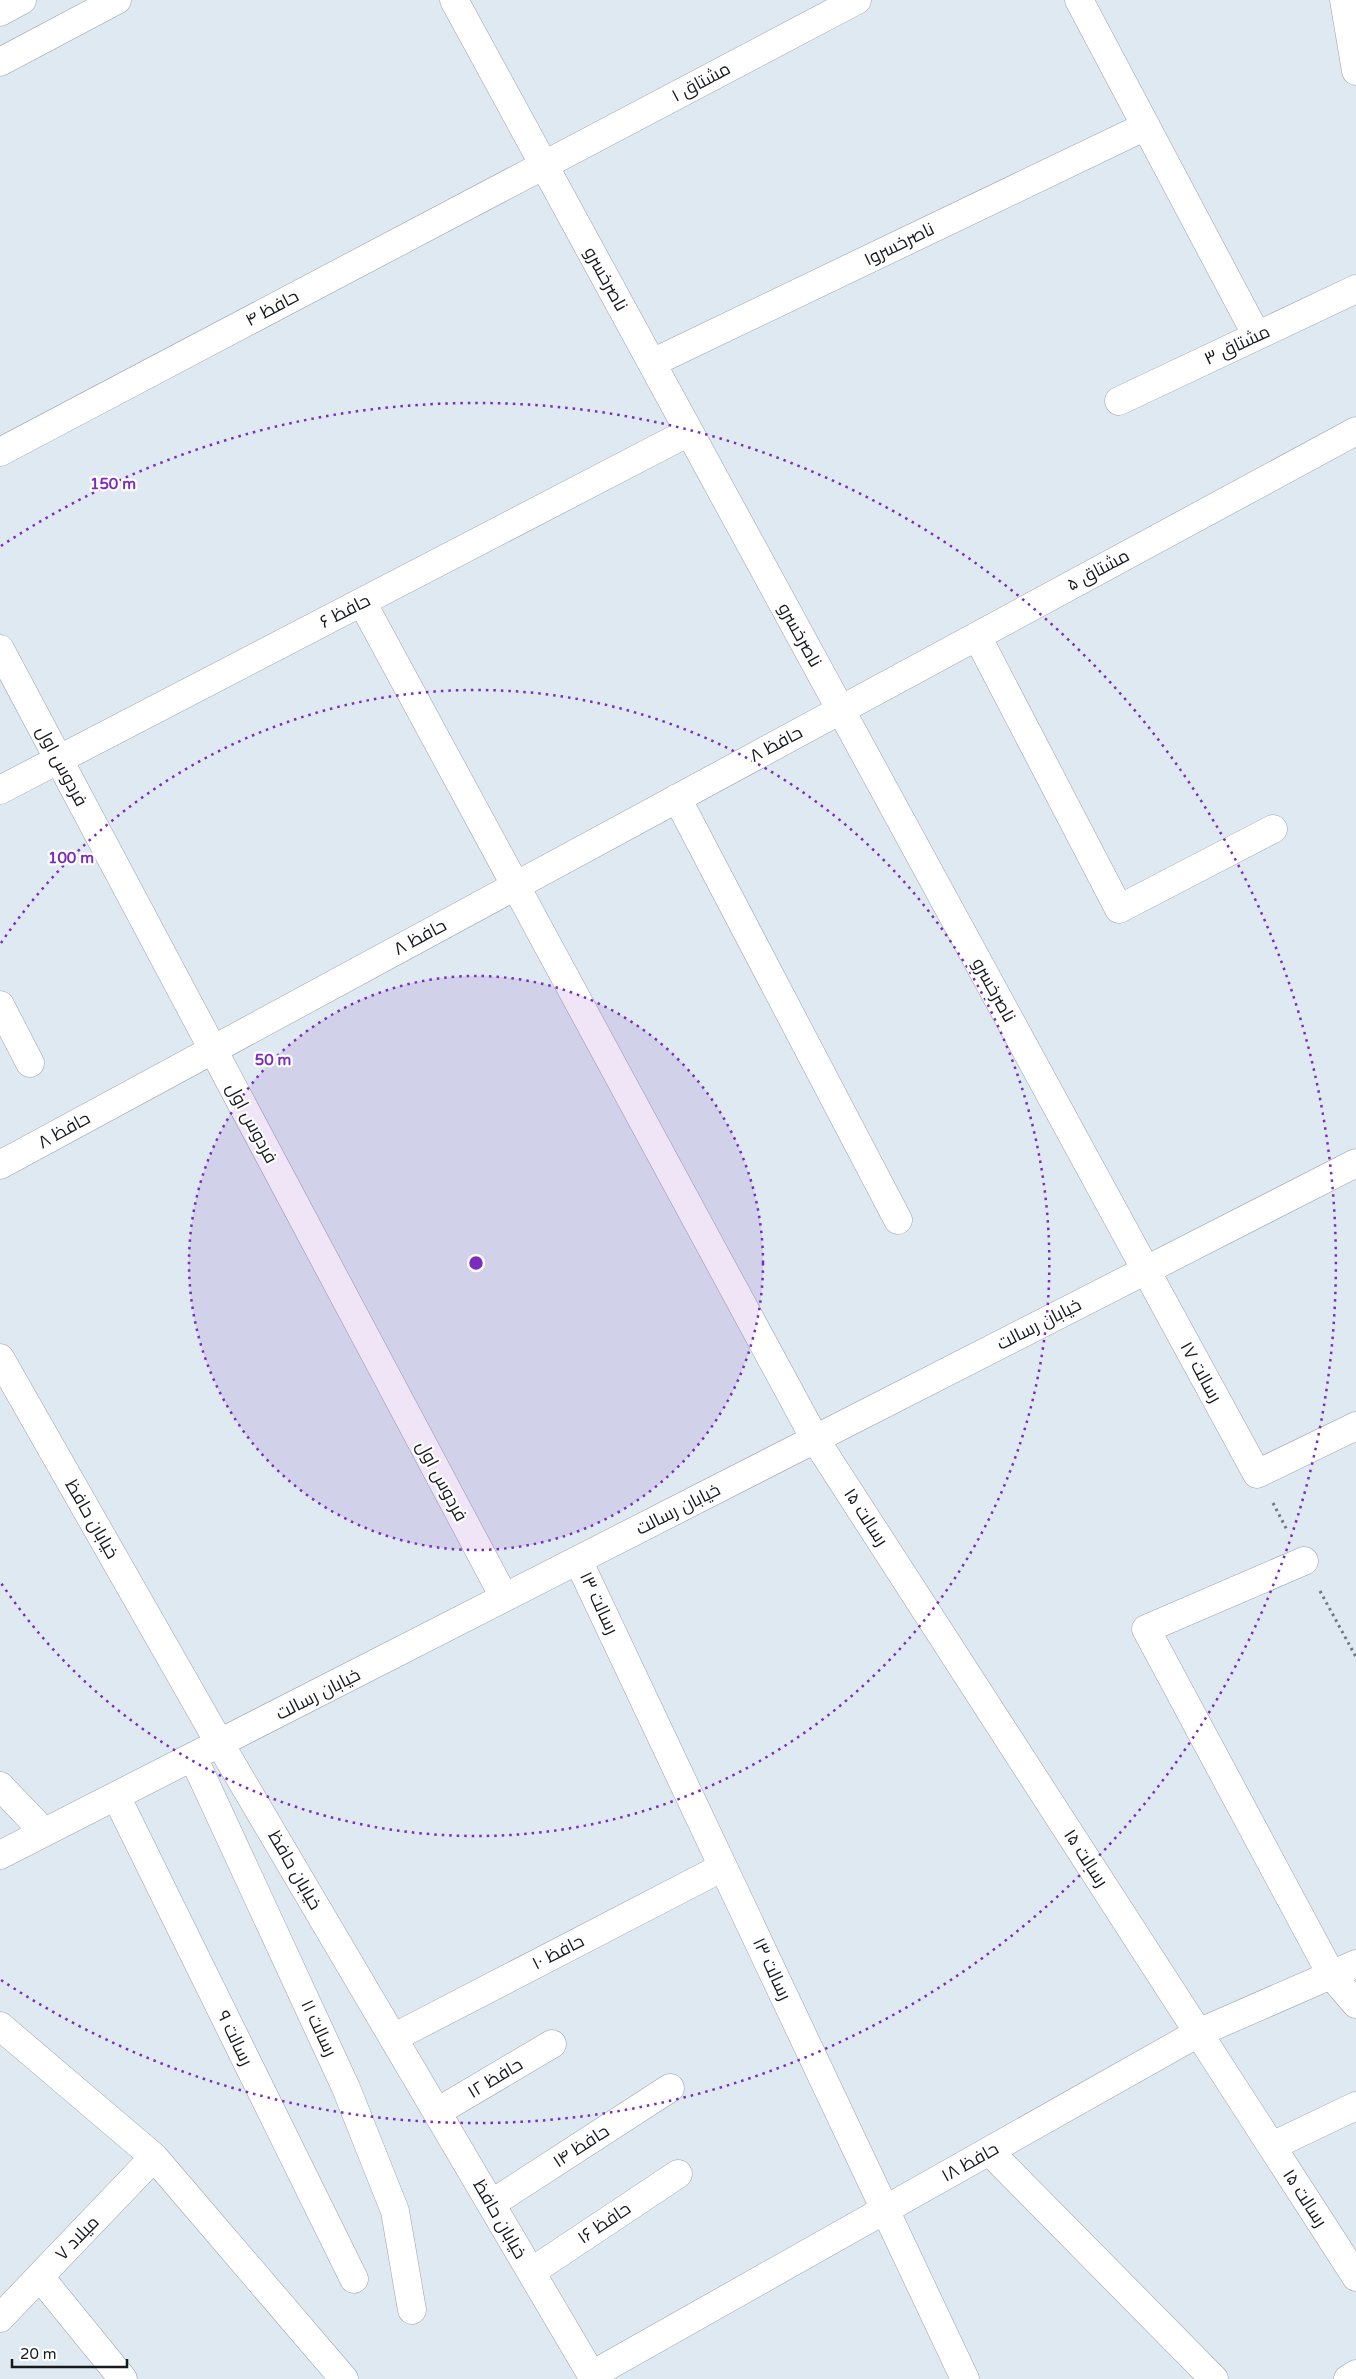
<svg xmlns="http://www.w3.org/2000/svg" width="1356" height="2379" font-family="'Varela Round',Cairo,sans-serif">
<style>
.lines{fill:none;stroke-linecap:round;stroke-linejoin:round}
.minor-casing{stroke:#9aa3ab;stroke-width:29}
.path{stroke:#71777d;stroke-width:3;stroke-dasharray:2.5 4;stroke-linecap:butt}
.minor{stroke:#fff;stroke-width:28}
.ring{fill:none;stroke:#7b2cbf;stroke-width:2.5;stroke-dasharray:2.5 5}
.labels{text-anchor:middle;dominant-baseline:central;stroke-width:4.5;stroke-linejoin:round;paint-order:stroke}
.street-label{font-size:18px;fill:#171a1d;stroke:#fff}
.centre{fill:#7b2cbf;stroke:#fff;stroke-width:2.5}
.ring-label{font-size:15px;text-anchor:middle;font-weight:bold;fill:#7b2cbf;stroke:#fff;stroke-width:4.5;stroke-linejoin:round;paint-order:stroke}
</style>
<rect width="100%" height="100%" fill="#dfe9f1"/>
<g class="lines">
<defs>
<path id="minor" d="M454 0 1257 1474 1356 1426
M1079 0 1257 336
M1344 0 1356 71
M0 12 22 0
M0 62 117 0
M652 363 1146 126
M1119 401 1356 289
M0 452 857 0
M362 602 815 1439 1356 2277
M977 636 1119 909 1273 829
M0 649 504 1597
M0 790 689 432
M677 798 898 1220
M0 1005 30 1063
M0 1165 1356 431
M0 1358 220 1744 594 2379
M578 1560 965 2379
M1304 1561 1146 1629 1332 1976 1356 2004
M193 1757 346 2088 395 2211 412 2310
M0 1786 44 1832
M116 1796 354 2279
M0 1855 1356 1163
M0 2026 154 2157 344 2379
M393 2038 723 1867
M437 2112 552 2044
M1272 2146 1356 2106
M989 2151 1214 2379
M491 2204 670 2088
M531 2272 678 2174
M40 2277 123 2379
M0 2318 154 2157
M592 2375 1198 2033 1356 1964
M1348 2379 1356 2374"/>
</defs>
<!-- minor casing -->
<use href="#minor" class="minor-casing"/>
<!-- path -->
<path class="path" d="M1273 1503 1287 1530
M1320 1591 1356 1657"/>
<!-- minor -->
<use href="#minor" class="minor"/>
</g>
<!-- distance rings -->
<circle cx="476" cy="1263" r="287" fill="#7b2cbf" fill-opacity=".12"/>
<g class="ring">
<circle cx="476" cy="1263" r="287"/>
<path d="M1 943A573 573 0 1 1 1 1583"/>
<path d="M1 546A860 860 0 1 1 1 1980"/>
</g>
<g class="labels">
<!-- street labels -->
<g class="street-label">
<text transform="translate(701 82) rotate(-28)">مشتاق ۱</text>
<text transform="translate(899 244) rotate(-26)">ناصرخسرو۱</text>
<text transform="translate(606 279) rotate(61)">ناصرخسرو</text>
<text transform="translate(272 308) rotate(-28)">حافظ ۴</text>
<text transform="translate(1237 345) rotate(-25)">مشتاق ۳</text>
<text transform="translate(1098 570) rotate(-28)">مشتاق ۵</text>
<text transform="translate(345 611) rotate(-27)">حافظ ۶</text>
<text transform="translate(800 635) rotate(61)">ناصرخسرو</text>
<text transform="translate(776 744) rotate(-28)">حافظ ۸</text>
<text transform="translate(62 766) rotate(62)">فردوس اول</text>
<text transform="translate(420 937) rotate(-28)">حافظ ۸</text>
<text transform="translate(994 990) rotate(61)">ناصرخسرو</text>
<text transform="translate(252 1123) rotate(62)">فردوس اول</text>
<text transform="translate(64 1130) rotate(-29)">حافظ ۸</text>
<text transform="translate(1039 1324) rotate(-27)">خیابان رسالت</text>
<text transform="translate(1201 1372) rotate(61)">رسالت ۱۷</text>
<text transform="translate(442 1481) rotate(62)">فردوس اول</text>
<text transform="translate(678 1509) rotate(-27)">خیابان رسالت</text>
<text transform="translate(866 1517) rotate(57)">رسالت ۱۵</text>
<text transform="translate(92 1519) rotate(60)">خیابان حافظ</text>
<text transform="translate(599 1603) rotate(65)">رسالت ۱۳</text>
<text transform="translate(318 1694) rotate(-27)">خیابان رسالت</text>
<text transform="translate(1086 1858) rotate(57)">رسالت ۱۵</text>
<text transform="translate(295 1870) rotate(60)">خیابان حافظ</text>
<text transform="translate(558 1952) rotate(-27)">حافظ ۱۰</text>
<text transform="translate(772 1969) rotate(65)">رسالت ۱۳</text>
<text transform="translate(319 2028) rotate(65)">رسالت ۱۱</text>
<text transform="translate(235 2038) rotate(64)">رسالت ۹</text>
<text transform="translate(495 2078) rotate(-31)">حافظ ۱۲</text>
<text transform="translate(581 2146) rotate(-33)">حافظ ۱۴</text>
<text transform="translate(970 2162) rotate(-29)">حافظ ۱۸</text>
<text transform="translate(1305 2198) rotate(57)">رسالت ۱۵</text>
<text transform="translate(500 2219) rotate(60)">خیابان حافظ</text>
<text transform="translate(604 2223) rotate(-34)">حافظ ۱۶</text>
<text transform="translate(77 2238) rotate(-46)">میلاد ۷</text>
</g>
</g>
<circle cx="476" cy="1263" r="8" class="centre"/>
<g class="ring-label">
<text x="113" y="489">150 m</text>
<text x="71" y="863">100 m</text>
<text x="273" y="1065">50 m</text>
</g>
<!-- scale -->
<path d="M12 2359v8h115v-8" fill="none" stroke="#171a1d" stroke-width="2.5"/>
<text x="20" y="2359" font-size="15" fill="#171a1d" stroke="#ffffff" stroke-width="4" paint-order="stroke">20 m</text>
</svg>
